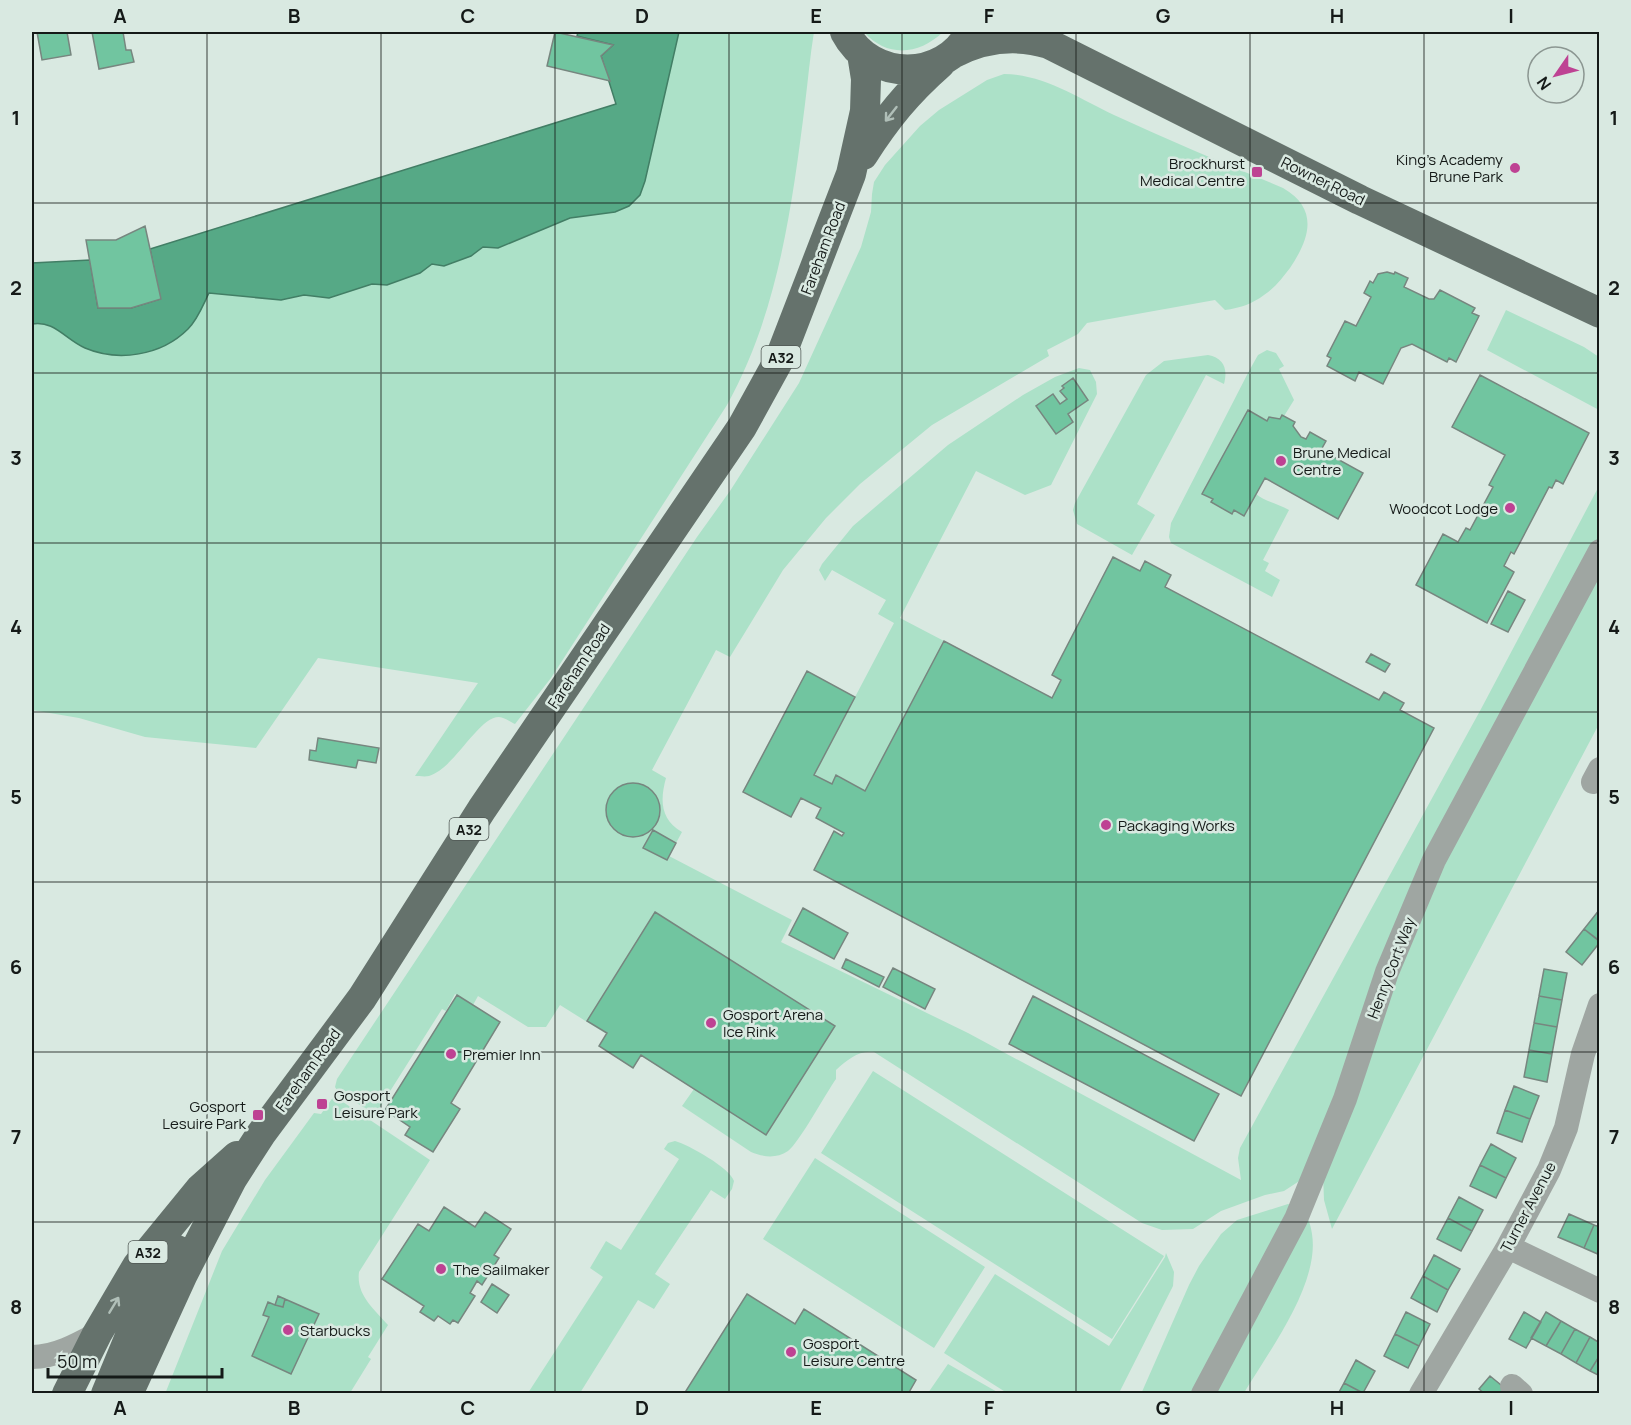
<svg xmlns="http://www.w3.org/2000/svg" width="1631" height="1425" font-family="Manrope,sans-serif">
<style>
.green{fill:#ace1c8}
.water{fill:#56a986;stroke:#427e65;stroke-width:1.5}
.building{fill:#71c5a0;stroke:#77867f;stroke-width:1.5}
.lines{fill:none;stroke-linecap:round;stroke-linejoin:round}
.minor{stroke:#9fa6a2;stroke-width:24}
.major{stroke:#65726c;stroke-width:30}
.oneway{stroke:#b0bfb8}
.grid{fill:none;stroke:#151a18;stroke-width:1.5;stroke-opacity:0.55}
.poi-dot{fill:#be4293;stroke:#d9e9e1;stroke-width:2}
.labels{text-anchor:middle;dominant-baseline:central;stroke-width:5;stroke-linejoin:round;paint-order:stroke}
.shield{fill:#d9e9e1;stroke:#505854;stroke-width:1.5}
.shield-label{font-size:14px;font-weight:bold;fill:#151a18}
.poi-label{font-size:15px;fill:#151a18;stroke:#d9e9e1;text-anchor:start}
.street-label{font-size:15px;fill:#151a18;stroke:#d9e9e1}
.neatline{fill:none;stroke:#151a18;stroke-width:2}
.grid-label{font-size:20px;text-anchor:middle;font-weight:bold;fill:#151a18}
</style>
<rect width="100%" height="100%" fill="#d9e9e1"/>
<!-- green -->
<path class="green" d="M679 32H814C810 56 808 80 805 104 792 207 778 313 727 405L551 678 515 724C510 722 504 717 499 717 478 717 455 768 429 776 425 777 419 776 415 776L478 683 318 658 256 748 145 737 79 718 32 710V324C54 320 66 339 85 348 118 363 162 355 188 329 198 319 203 305 208 293L281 300 304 295 329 298 372 284 387 285 420 273 432 264 445 266 471 256 483 247 498 248 570 218 615 212 629 206 640 195 645 181Z
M864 32H943C919 55 887 58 864 32Z
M1004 74C1043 74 1080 99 1114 115 1170 141 1226 164 1283 188 1319 209 1310 238 1290 268 1282 278 1275 288 1264 295 1252 304 1240 308 1225 310L1215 300 1087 323 1078 334 1047 350 1049 356 932 425 860 484 826 518 783 570 730 657 716 650 652 770 666 778C660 800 660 819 682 832L669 856 792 920 781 942 968 1033 1241 1180 1238 1158 1240 1148 1481 709 1599 486V724L1332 1229 1324 1200 1323 1174 1307 1176 1284 1191 1265 1195 1221 1211 1193 1229 1162 1230 1142 1223 874 1052C859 1050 847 1060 836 1070V1079C826 1093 799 1143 788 1151 776 1159 763 1157 751 1152L682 1106 694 1089 560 1005 546 1027H528L478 996 473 1005 455 994 446 1011 442 1009 375 1115 337 1090 335 1087 337 1079 697 537 730 491 799 383 861 247 871 212 872 194 874 182 885 165 920 126 939 110 987 80Z
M1506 310 1584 347 1599 357V410L1487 350Z
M1267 350 1276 353 1284 366 1279 369 1294 400 1273 434 1255 493C1265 502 1277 503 1289 510L1263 560 1269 563 1265 571 1280 580 1272 597 1171 543 1169 537 1171 523 1249 371 1258 355Z
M1208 355C1224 358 1228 369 1224 384L1206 375 1137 504 1155 515 1132 555 1077 524 1073 510 1075 503 1146 375 1164 361Z
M1079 368 1090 370 1096 382 1097 394 1051 485 1025 495 976 471 900 618 944 641 865 791 837 775 832 784 814 775 894 623 878 614 886 600 832 570 825 581 819 570 822 564 853 526 948 445 1023 395 1055 377Z
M873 1071 1164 1256 1112 1339 821 1153Z
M334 1096 430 1160 359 1272C356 1295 374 1309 388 1325L368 1357 371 1359 350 1393 165 1394 222 1251 265 1180 314 1113 321 1114Z
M675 1141C689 1145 730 1168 734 1181L732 1189 725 1199 711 1190 655 1274 670 1284 654 1309 638 1300 580 1393H528L603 1277 590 1268 606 1241 621 1250 679 1159 664 1149 668 1143Z
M815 1158 985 1267 934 1348 763 1239Z
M1288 1204C1304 1209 1310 1218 1312 1234 1320 1284 1269 1351 1244 1393L1141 1394 1189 1285 1199 1266 1221 1234 1237 1220Z
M1166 1253 1174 1272 1173 1286 1119 1393H1007L944 1353 995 1274 1109 1346 1165 1257Z
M948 1364 999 1393H928Z"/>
<!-- water -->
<path class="water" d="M578 32H679L645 181 640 195 629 206 615 212 570 218 498 248 483 247 471 256 444 266 432 264 420 273 387 285 372 284 329 298 304 295 281 300 209 293C203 305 198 319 188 329 161 356 118 362 85 348 65 339 54 320 32 324V263L90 260 98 308H131L160 299 150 249 616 104 601 56 613 45 577 36Z"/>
<!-- building -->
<path class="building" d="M37 32H67L71 55 42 60Z
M92 32H123L126 50H131L134 62 99 69Z
M555 32 613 45 601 56 610 81 547 66Z
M145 226 161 299 131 308H98L86 240H116Z
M1387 272 1394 274 1395 272 1408 278 1404 287 1429 299H1434L1440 290 1475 308 1472 313 1479 316 1456 362 1449 358 1447 362 1412 344 1401 348 1383 384 1359 372 1355 381 1327 366 1331 358 1327 356 1345 321 1356 326 1371 297 1364 293 1370 281 1373 283 1378 274Z
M1480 375 1589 433 1563 484 1556 480 1552 488 1549 487 1514 554 1511 552 1504 566 1514 572 1487 623 1416 585 1443 534 1458 542 1466 528 1470 530 1493 487 1489 485 1505 455 1452 427Z
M1073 378 1088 400 1068 414 1073 422 1056 434 1036 406 1053 394 1060 404 1067 399 1060 391 1064 388 1062 386Z
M1248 410 1267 421 1269 417 1280 419 1282 415 1295 422 1293 426 1301 437 1306 439 1310 432 1326 441 1321 450 1363 473 1338 519 1265 478 1244 516 1234 510 1232 514 1211 502 1213 499 1202 494Z
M1113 557 1140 571 1145 561 1171 575 1165 587 1379 700 1384 692 1404 703 1400 710 1434 728 1241 1096 814 870 834 831 842 836 844 833 816 818 821 808 801 798 791 817 743 792 807 671 855 697 814 775 832 784 836 775 865 791 944 641 1052 698 1061 680 1052 675Z
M1508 591 1525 600 1508 632 1491 624Z
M1371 654 1390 664 1385 672 1366 662Z
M318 738 379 748 376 763 358 760 356 768 309 760 310 750 316 751Z
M606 810a27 27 0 1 1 54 0a27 27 0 1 1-54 0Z
M653 830 676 843 667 860 643 848Z
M803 908 848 933 834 959 789 935Z
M1600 909V941L1584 929Z
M655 912 835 1026 766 1135 641 1055 633 1068 599 1046 607 1033 587 1021Z
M1584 929 1600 942 1582 965 1566 952Z
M846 959 884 977 879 987 842 968Z
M893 968 935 989 925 1009 883 987Z
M1544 969 1567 973 1562 1000 1539 996Z
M457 995 500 1022 451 1103 460 1109 433 1152 405 1135 410 1127 385 1110Z
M1033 996 1219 1094 1194 1141 1009 1044Z
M1539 996 1562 1000 1557 1027 1534 1023Z
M1534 1023 1557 1027 1552 1054 1529 1050Z
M1529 1050 1552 1054 1547 1082 1524 1077Z
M1514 1086 1539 1096 1530 1119 1505 1110Z
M1505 1110 1530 1119 1522 1142 1497 1133Z
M1491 1144 1516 1158 1506 1178 1480 1165Z
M1480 1165 1506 1178 1496 1198 1470 1186Z
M1459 1197 1483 1210 1472 1231 1448 1218Z
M444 1207 475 1227 485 1212 511 1229 494 1255 499 1258 482 1285 477 1281 470 1293 475 1296 458 1323 453 1320 450 1324 438 1316 434 1321 420 1312 424 1306 382 1279 418 1224 429 1231Z
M1569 1214 1594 1225 1584 1248 1558 1237Z
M1448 1218 1472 1231 1461 1251 1437 1239Z
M1594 1225 1600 1227V1255L1584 1248Z
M1434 1255 1460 1269 1448 1290 1423 1276Z
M1423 1276 1448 1290 1437 1312 1411 1298Z
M492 1284 509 1295 497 1313 481 1302Z
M747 1294 795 1324 804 1309 916 1380 908 1394H684Z
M278 1296 319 1314 291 1374 252 1356 269 1317 263 1315 268 1302 275 1305Z
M278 1296 285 1299 283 1307 275 1305Z
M1406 1312 1430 1324 1419 1346 1395 1334Z
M1524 1312 1541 1322 1526 1348 1509 1339Z
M1546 1312 1561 1321 1546 1346 1531 1338Z
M1561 1321 1575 1329 1561 1354 1546 1346Z
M1575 1329 1590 1337 1576 1363 1561 1354Z
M1395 1334 1419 1346 1408 1368 1384 1356Z
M1590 1337 1600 1343V1355L1590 1371 1576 1363Z
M1600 1355V1376L1590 1371Z
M1356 1360 1375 1371 1363 1393 1344 1383Z
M1490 1376 1512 1394H1485L1479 1389Z
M1344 1383 1363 1393V1394H1338Z"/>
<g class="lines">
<!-- minor -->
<path class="minor" d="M1593 782 1600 769
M1508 1247 1600 1291
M32 1357C55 1357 77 1345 97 1334
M1512 1386 1521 1394
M1203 1394 1296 1219 1345 1099 1387 972 1434 860 1600 551
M1421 1394 1508 1247 1549 1170 1566 1128 1583 1054 1600 1005"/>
<!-- major -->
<path class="major" d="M845 32C871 82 944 82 970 32
M1028 32 1049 44 1360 200 1600 313
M954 53C984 38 1017 34 1049 44
M863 155C887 118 907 93 940 64
M67 1394 97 1334 137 1266 200 1189 237 1156
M106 1394 140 1312 177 1250
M128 1394 183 1274 232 1179 261 1134 362 998 482 809 742 427 780 358 851 174 865 111 866 79 862 54"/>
</g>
<!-- one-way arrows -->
<defs><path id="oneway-shaft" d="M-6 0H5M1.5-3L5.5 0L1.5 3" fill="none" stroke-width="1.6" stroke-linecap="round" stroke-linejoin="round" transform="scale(1.5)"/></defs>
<g class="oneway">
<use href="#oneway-shaft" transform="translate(891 114) rotate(128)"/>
<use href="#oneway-shaft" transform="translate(114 1305) rotate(-59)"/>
</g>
<!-- grid -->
<path class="grid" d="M207 32V1394M381 32V1394M555 32V1394M729 32V1394M902 32V1394M1076 32V1394M1250 32V1394M1424 32V1394M32 203H1600M32 373H1600M32 543H1600M32 712H1600M32 882H1600M32 1052H1600M32 1222H1600"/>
<!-- markers -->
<g class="poi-dot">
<circle cx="1515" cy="168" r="6"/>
<rect x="1251" y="166" width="12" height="12" rx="3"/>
<circle cx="1281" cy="461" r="6"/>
<circle cx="1510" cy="508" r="6"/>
<circle cx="1106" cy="825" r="6"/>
<circle cx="711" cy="1023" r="6"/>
<circle cx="451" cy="1054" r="6"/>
<rect x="316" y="1098" width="12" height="12" rx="3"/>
<rect x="252" y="1109" width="12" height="12" rx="3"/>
<circle cx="441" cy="1269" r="6"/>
<circle cx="288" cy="1330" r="6"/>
<circle cx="791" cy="1352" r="6"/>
</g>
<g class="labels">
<!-- shield labels -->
<g class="shield">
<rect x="761.5" y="346" width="39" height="22" rx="4.5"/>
<rect x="449.5" y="818" width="39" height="22" rx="4.5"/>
<rect x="128.5" y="1241" width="39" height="22" rx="4.5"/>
</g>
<g class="shield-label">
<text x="781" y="357">A32</text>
<text x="469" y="829">A32</text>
<text x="148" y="1252">A32</text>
</g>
<!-- poi labels -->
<g class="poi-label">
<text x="1503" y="159" text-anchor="end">King's Academy<tspan x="1503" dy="17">Brune Park</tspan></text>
<text x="1245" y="163" text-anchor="end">Brockhurst<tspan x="1245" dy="17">Medical Centre</tspan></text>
<text x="1293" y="452">Brune Medical<tspan x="1293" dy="17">Centre</tspan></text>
<text x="1498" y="508" text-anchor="end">Woodcot Lodge</text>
<text x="1118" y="825">Packaging Works</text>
<text x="723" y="1014">Gosport Arena<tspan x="723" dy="17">Ice Rink</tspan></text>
<text x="463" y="1054">Premier Inn</text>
<text x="334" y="1095">Gosport<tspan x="334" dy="17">Leisure Park</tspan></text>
<text x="246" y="1106" text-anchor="end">Gosport<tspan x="246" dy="17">Lesuire Park</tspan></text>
<text x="453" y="1269">The Sailmaker</text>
<text x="300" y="1330">Starbucks</text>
<text x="803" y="1343">Gosport<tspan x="803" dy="17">Leisure Centre</tspan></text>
</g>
<!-- street labels -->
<g class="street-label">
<text transform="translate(1323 181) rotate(26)">Rowner Road</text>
<text transform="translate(823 248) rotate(-69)">Fareham Road</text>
<text transform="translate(579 666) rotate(-56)">Fareham Road</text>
<text transform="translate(1391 968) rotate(-69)">Henry Cort Way</text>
<text transform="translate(308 1070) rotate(-54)">Fareham Road</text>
<text transform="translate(1528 1207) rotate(-62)">Turner Avenue</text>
</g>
</g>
<!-- border -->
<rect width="1631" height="1425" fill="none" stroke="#d9e9e1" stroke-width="66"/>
<!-- north arrow -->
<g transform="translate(1556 75) rotate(235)"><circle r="28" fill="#d9e9e1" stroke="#8b9691" stroke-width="1.5"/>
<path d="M0-4.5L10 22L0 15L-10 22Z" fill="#be4293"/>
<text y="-9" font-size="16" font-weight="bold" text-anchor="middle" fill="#151a18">N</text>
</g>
<!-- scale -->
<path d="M48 1368v9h174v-9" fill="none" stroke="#151a18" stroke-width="3"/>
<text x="57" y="1368" font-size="18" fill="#151a18" stroke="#d9e9e1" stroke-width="4.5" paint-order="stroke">50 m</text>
<rect x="33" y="33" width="1565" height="1359" class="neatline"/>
<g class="grid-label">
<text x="120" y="23">A</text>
<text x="294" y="23">B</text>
<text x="468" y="23">C</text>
<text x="642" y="23">D</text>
<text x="816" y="23">E</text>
<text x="989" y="23">F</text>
<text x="1163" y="23">G</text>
<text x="1337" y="23">H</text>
<text x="1511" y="23">I</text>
<text x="16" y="125">1</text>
<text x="1614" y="125">1</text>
<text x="16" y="295">2</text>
<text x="1614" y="295">2</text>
<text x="16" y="465">3</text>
<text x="1614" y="465">3</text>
<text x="16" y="634">4</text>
<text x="1614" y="634">4</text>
<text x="16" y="804">5</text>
<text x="1614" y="804">5</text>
<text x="16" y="974">6</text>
<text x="1614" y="974">6</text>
<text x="16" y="1144">7</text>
<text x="1614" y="1144">7</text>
<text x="16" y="1314">8</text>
<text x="1614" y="1314">8</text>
<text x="120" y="1415">A</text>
<text x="294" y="1415">B</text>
<text x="468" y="1415">C</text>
<text x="642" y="1415">D</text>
<text x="816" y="1415">E</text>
<text x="989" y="1415">F</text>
<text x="1163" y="1415">G</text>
<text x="1337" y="1415">H</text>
<text x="1511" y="1415">I</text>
</g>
</svg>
